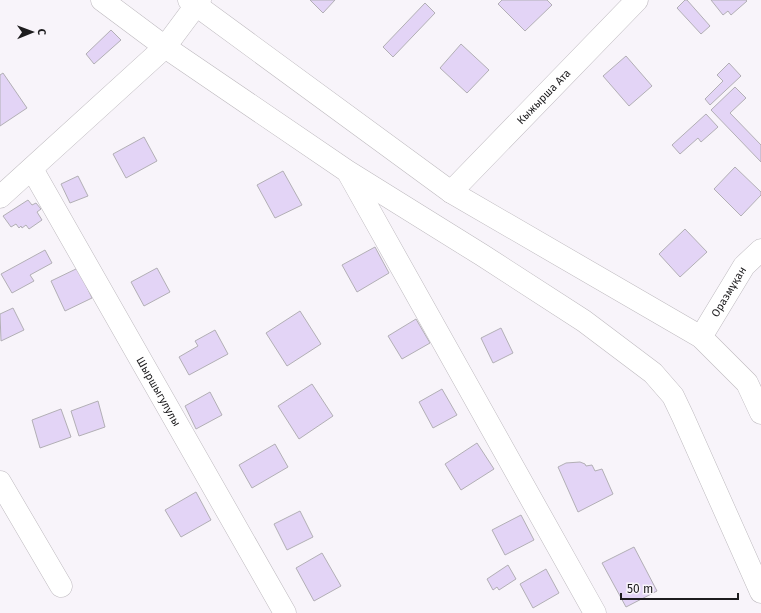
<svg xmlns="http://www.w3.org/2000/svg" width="761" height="613" font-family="'Fira Sans',sans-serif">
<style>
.building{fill:#e3d4f6;stroke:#b2afb5}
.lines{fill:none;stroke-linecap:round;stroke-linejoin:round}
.minor-casing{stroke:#bebabf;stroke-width:23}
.minor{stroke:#fff;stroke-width:22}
.labels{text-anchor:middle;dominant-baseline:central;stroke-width:3.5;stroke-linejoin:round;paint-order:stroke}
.street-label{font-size:11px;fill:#1d1c1e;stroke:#f8f4fa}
</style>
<rect width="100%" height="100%" fill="#f8f4fa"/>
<!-- building -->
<path class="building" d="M310 0H335L323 13Z
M502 0H547L552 5 525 31 498 4Z
M685 0H687L710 26 701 34 677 8Z
M711 0H746L747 1 731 15 728 11 723 15Z
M425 3 435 13 393 57 383 47Z
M111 30 121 40 94 64 86 54Z
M461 44 489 70 467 93 440 68Z
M626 56 652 86 629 106 603 76Z
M729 63 741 76 710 105 705 99 723 81 717 75Z
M3 73 27 108 0 126V75Z
M735 87 746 98 730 113 761 145V162L711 110Z
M706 114 718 127 701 142 698 138 680 154 672 145Z
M144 137 157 161 126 178 113 154Z
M735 167 761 192V195L741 216 714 189Z
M283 171 302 205 275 218 257 185Z
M78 176 88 196 70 203 61 184Z
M28 200 32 205 36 203 41 209 37 212 42 220 29 229 26 225 22 228 21 226 19 228 16 224 11 227 3 216Z
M685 229 707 252 680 277 659 254Z
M375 247 389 273 357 292 342 265Z
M45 250 52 263 30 275 34 281 12 293 1 274Z
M78 268 92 298 65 311 51 281Z
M157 268 170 292 144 306 131 282Z
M13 308 24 330 1 341 0 314Z
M300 311 321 344 287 366 266 333Z
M416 319 430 343 402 359 388 336Z
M501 328 513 353 493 363 481 338Z
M215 330 228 354 189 375 179 357 198 346 195 341Z
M312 384 333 416 299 439 278 406Z
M442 389 457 415 433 428 419 402Z
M210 392 222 415 196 429 185 406Z
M98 401 105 427 79 436 71 411Z
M61 409 71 437 40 448 32 420Z
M477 443 494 469 461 490 445 464Z
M275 444 288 467 252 488 239 465Z
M580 462 585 464 586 466 592 465 595 471 602 469 613 494 578 512 558 467 566 463Z
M196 492 211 520 181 537 165 510Z
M300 511 313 537 287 550 274 524Z
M521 515 534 540 505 555 492 530Z
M634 547 657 591 626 607 602 563Z
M322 553 341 586 314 601 296 568Z
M508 565 516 579 499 590 497 587 493 590 487 579Z
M546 569 559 593 533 608 520 584Z"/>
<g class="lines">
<defs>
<g id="minor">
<path d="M102 0 165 47 200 0"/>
<path d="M189 0 451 192 701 337 747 383 761 413"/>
<path id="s1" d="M32 169 285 613"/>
<path d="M349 174 595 613"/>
<path id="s2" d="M451 192 637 0"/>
<path d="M0 197 165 47 347 171 482 255 584 321 653 373 673 396 683 417 761 592"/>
<path id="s3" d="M701 337 744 266 761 250"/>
<path d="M0 482 61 586"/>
</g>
</defs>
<!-- minor casing -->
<use href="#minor" class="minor-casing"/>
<!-- minor -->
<use href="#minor" class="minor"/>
</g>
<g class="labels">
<!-- street labels -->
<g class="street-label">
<text stroke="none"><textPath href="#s2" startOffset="133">Кыжырша Ата</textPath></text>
<text stroke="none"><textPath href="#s3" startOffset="53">Оразмұқан</textPath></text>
<text stroke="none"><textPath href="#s1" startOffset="256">Шыршыгулулы</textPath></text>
</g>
</g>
<!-- north arrow -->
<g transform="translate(32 32) rotate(89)" stroke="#f8f4fa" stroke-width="3" paint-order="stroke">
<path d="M0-3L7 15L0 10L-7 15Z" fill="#1d1c1e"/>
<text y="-6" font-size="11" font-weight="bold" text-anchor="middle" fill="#1d1c1e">С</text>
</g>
<!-- scale -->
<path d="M621 593v6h117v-6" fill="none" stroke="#1d1c1e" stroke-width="2"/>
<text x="627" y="593" font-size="12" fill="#1d1c1e" stroke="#f8f4fa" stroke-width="3" paint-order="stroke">50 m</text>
</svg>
